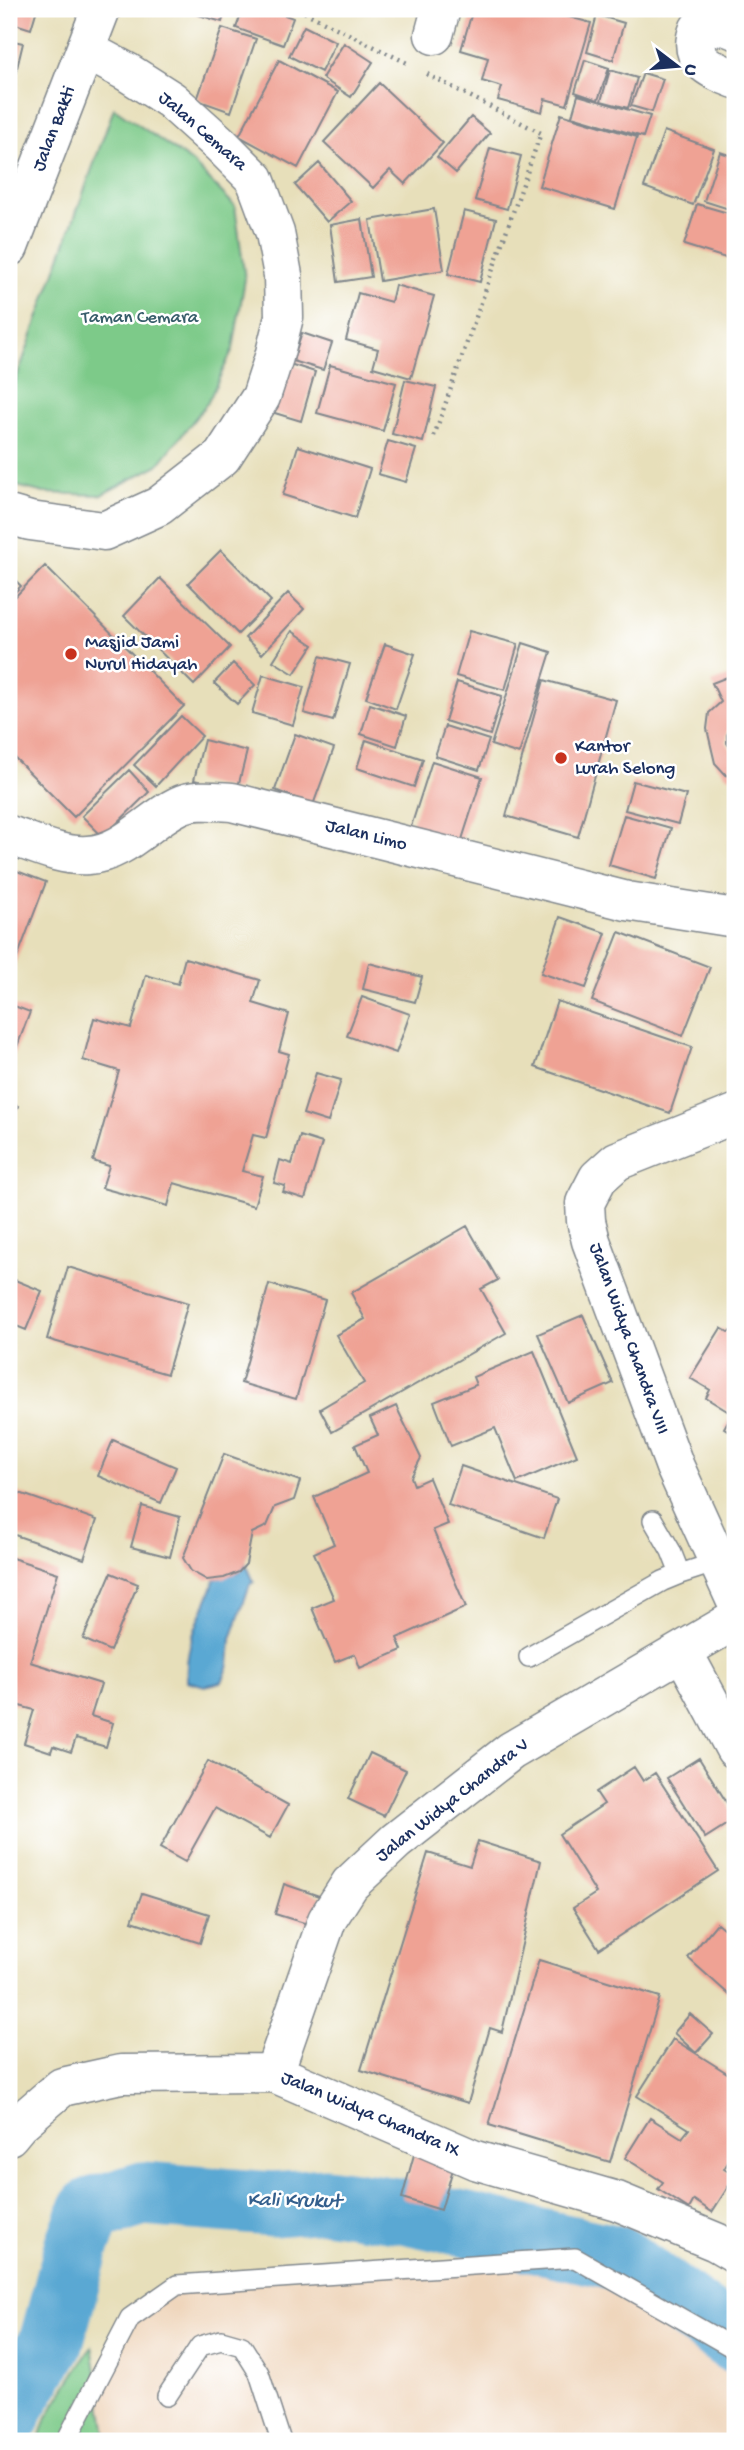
<svg xmlns="http://www.w3.org/2000/svg" width="744" height="2450" font-family="'Gochi Hand',sans-serif">
<style>
.built{fill:#efd6bc}
.green{fill:#7dca89;stroke:#4c7c74;stroke-width:2}
.water{fill:#5aa8d3;stroke:#3a6c98;stroke-width:2}
.lines{fill:none;stroke-linecap:round;stroke-linejoin:round}
.river{stroke:#5aa8d3;stroke-width:65}
.building{fill:#efa294}
.lane-casing{stroke:#81878c;stroke-width:22}
.street-casing{stroke:#81878c;stroke-width:41}
.path{stroke:#81878c;stroke-width:4.5;stroke-dasharray:2 5;stroke-linecap:butt}
.lane{stroke:#fff;stroke-width:19}
.street{stroke:#fff;stroke-width:38}
.poi-dot{fill:#c8321e;stroke:#fff;stroke-width:2.5}
.labels{text-anchor:middle;dominant-baseline:central;stroke-width:5;stroke-linejoin:round;paint-order:stroke}
.street-label{font-size:19px;fill:#1b2f5e;stroke:#fff}
.park-label{font-size:19px;fill:#385e6b;stroke:#fff}
.poi-label{font-size:19px;fill:#1b2f5e;stroke:#fff;text-anchor:start}
.water-label{font-size:21px;font-style:italic;fill:#345f8d;stroke:#fff}
</style>
<rect width="100%" height="100%" fill="#fff"/>
<filter id="ink" filterUnits="userSpaceOnUse"><feTurbulence type="fractalNoise" baseFrequency=".0143" numOctaves="2"/><feDisplacementMap in="SourceGraphic" scale="14" xChannelSelector="R" yChannelSelector="G"/><feConvolveMatrix kernelMatrix="1 2 1 2 8 2 1 2 1" color-interpolation-filters="sRGB"/></filter>
<filter id="wash" filterUnits="userSpaceOnUse"><feTurbulence type="fractalNoise" baseFrequency=".00686" numOctaves="4" result="noise"/><feDisplacementMap in="SourceGraphic" scale="28" xChannelSelector="R" yChannelSelector="G"/><feGaussianBlur stdDeviation="1.57" result="paint"/><feColorMatrix in="noise" values="0 0 0 0 0 0 0 0 0 0 0 0 0 0 0 0 0 1.4 0 .05"/><feComposite in="paint" operator="in"/></filter>
<g filter="url(#wash)">
<rect width="100%" height="100%" fill="#e7dfba"/>
<!-- built -->
<path class="built" d="M575 2258 735 2349V2441H66L130 2318 177 2285Z"/>
<!-- green -->
<path class="green" d="M114 108 192 162 235 206 245 279 233 349 208 402 158 465 101 495 44 493 9 484V399Z
M92 2346 107 2441H39L47 2417Z"/>
<!-- water -->
<path class="water" d="M246 1564 254 1582 250 1584 231 1639 229 1665 222 1682 205 1686 187 1681C184 1640 203 1616 215 1579L239 1572Z"/>
<g class="lines">
<!-- river -->
<path class="river" d="M9 2417 12 2406 51 2343 77 2247 91 2210 143 2194 273 2204 325 2200 403 2211 618 2258 735 2341"/>
</g>
<g id="blocks">
<!-- building -->
<path class="building" d="M9 9H37L31 29 9 22Z
M179 9H226L222 22Z
M243 9H269L293 18 283 45 236 28Z
M401 9H421L419 15Z
M473 9H540L591 23 567 105 545 99 542 112 498 100 502 87 482 81 488 58 461 50Z
M597 15 624 23 613 60 587 52Z
M304 26 336 42 321 72 289 56Z
M222 28 256 39 231 112 197 100Z
M9 40 23 43 10 97H9Z
M344 43 373 62 351 97 322 78Z
M279 60 338 92 298 168 239 136Z
M585 60 609 68 598 100 575 92Z
M610 70 637 78 628 108 601 101Z
M643 73 663 79 652 112 631 106Z
M379 83 443 143 405 184 390 170 373 188 324 142Z
M578 95 650 116 643 137 572 116Z
M561 114 637 137 615 209 539 186Z
M471 117 490 133 456 173 437 157Z
M664 131 714 149 693 205 644 187Z
M490 148 521 156 507 209 475 200Z
M720 152 735 157V211L704 201Z
M319 163 351 201 327 222 295 185Z
M697 204 735 215V261L684 245Z
M434 209 444 270 380 281 370 220Z
M464 211 496 219 480 282 448 274Z
M362 219 371 277 338 282 330 225Z
M395 285 434 296 411 378 373 367 378 349 346 340 358 293 391 302Z
M302 333 332 343 323 370 293 361Z
M280 361 315 372 301 421 265 410Z
M330 365 396 383 383 431 317 413Z
M405 380 436 387 423 442 392 434Z
M388 441 416 449 406 482 378 474Z
M298 446 370 469 355 518 283 495Z
M221 550 271 601 238 634 188 583Z
M45 566 184 706 74 817 9 752V603Z
M9 574 21 586 9 598Z
M160 578 230 647 194 685 124 616Z
M288 593 304 609 262 654 245 638Z
M292 631 313 645 294 674 273 661Z
M469 631 518 644 505 690 456 676Z
M523 643 551 652 519 754 491 745Z
M385 644 415 654 396 709 366 698Z
M320 656 350 664 333 721 304 713Z
M233 663 255 685 237 704 214 683Z
M735 674V723L731 726 727 735V743L735 755V779L726 775 715 763 707 729 709 713 721 702 712 683Z
M263 675 304 687 293 725 252 713Z
M544 680 616 700 578 837 506 816Z
M457 682 502 696 490 735 445 721Z
M370 704 406 716 397 746 361 734Z
M181 716 202 736 156 786 134 765Z
M445 726 489 740 479 770 435 756Z
M295 734 334 748 313 805 275 790Z
M204 740 247 751 237 791 194 780Z
M366 740 423 759 414 787 357 768Z
M432 761 482 777 458 852 408 836Z
M129 770 149 792 103 837 82 816Z
M633 781 686 795 678 824 625 810Z
M624 815 671 828 656 879 609 865Z
M9 868 46 882 9 979Z
M560 917 606 933 586 988 541 973Z
M619 932 710 967 683 1036 592 1001Z
M185 958 260 980 253 1003 289 1014 279 1051 289 1054 266 1138 253 1135 242 1171 263 1176 254 1206 174 1183 168 1206 102 1188 109 1166 93 1161 119 1071 83 1060 94 1018 131 1028 146 975 178 984Z
M369 963 422 977 415 1002 363 989Z
M362 997 410 1014 396 1053 347 1036Z
M557 1001 692 1047 670 1113 535 1067Z
M9 1004 30 1012 9 1068Z
M316 1073 341 1080 328 1122 303 1114Z
M9 1102 18 1106 9 1131Z
M300 1136 322 1143 305 1199 283 1192 285 1186 274 1183 280 1160 292 1164Z
M467 1226 498 1280 481 1289 506 1333 332 1432 320 1409 364 1383 336 1335 365 1319 351 1293Z
M68 1267 188 1303 167 1374 47 1339Z
M10 1278 42 1291 26 1330 9 1323Z
M269 1284 325 1300 296 1399 241 1383Z
M583 1315 613 1383 568 1403 538 1334Z
M721 1328 728 1332 735 1330V1435L724 1428 732 1414 706 1398 710 1390 690 1378Z
M534 1351 577 1456 517 1482 495 1428 451 1446 434 1402 476 1385 473 1377Z
M396 1406 421 1458 411 1477 414 1485 429 1478 448 1524 433 1530 466 1607 397 1638 402 1650 360 1668 355 1654 335 1662 312 1608 334 1599 314 1553 334 1544 314 1497 367 1473 355 1445 378 1435 370 1418Z
M113 1440 176 1467 161 1503 98 1476Z
M224 1454 300 1481 294 1500 275 1507 267 1526 252 1533 246 1564 239 1572 224 1578 207 1580 191 1571 183 1558Z
M461 1466 557 1499 544 1538 448 1505Z
M11 1490 97 1520 84 1559 9 1533V1496Z
M142 1506 180 1517 170 1557 131 1547Z
M9 1557 58 1573 30 1662 101 1684 91 1716 113 1723 106 1747 76 1738 71 1752 53 1746 51 1752 24 1743 34 1710 9 1703Z
M111 1573 138 1584 110 1651 83 1639Z
M370 1753 406 1770 384 1816 348 1799Z
M699 1758 735 1816V1819L705 1838 667 1778Z
M208 1761 288 1805 270 1838 215 1808 185 1862 160 1848Z
M634 1767 643 1781 655 1773 718 1871 599 1949 573 1908 596 1893 559 1834 604 1804 596 1792Z
M478 1841 541 1861 502 2032 490 2028 468 2103 361 2070 428 1853 470 1866Z
M284 1884 322 1897 314 1926 275 1914Z
M142 1893 209 1914 200 1943 132 1921Z
M735 1907V1921L728 1915Z
M717 1923 735 1938V2000L688 1958Z
M539 1960 660 1997 610 2162 489 2125Z
M690 2014 713 2034 696 2053 674 2033Z
M673 2039 735 2078V2158L732 2156 724 2169 735 2176 712 2212 694 2200 689 2209 658 2189 663 2182 625 2158 650 2118 682 2138 689 2129 637 2096Z
M415 2151 455 2162 441 2210 402 2198Z"/>
</g>
</g>
<g filter="url(#ink)">
<use href="#blocks" fill-opacity="0" stroke="#81878c" stroke-width="2"/>
<g class="lines">
<defs>
<path id="lane" d="M653 1520 671 1551 680 1574 717 1562
M529 1657 663 1581 680 1574
M167 2396 200 2346 221 2340 242 2346 259 2373 281 2441
M66 2441 130 2318 177 2285 575 2258 735 2349"/>
<path id="street" d="M735 30 725 26 699 28C686 60 710 69 735 79
M434 35 441 9
M9 247 101 9
M9 515 30 521 104 531 159 506 222 457 261 397 274 357 284 317 283 275 275 233 255 179 220 144 171 100 127 72 86 50
M9 835C33 843 62 857 88 855 124 853 147 821 178 806 193 798 215 801 232 802L627 901 735 918
M735 1114 617 1161 598 1178 585 1203 586 1221 591 1241 675 1467 735 1599
M683 1652 735 1749
M274 2073 327 1920 350 1884 396 1841 511 1751 735 1620
M9 2136 19 2124 62 2087 121 2074 274 2073 475 2160 617 2201 716 2242 735 2253"/>
</defs>
<!-- lane casing -->
<use href="#lane" class="lane-casing"/>
<!-- street casing -->
<use href="#street" class="street-casing"/>
<!-- path -->
<path class="path" d="M298 9 407 63
M427 74 541 133 434 436"/>
<!-- lane -->
<use href="#lane" class="lane"/>
<!-- street -->
<use href="#street" class="street"/>
</g>
</g>
<!-- markers -->
<g class="poi-dot">
<circle cx="71" cy="654" r="7"/>
<circle cx="561" cy="758" r="7"/>
</g>
<g class="labels">
<!-- street labels -->
<g class="street-label">
<text transform="translate(55 129) rotate(-69)">Jalan Bakti</text>
<text transform="translate(202 132) rotate(41)">Jalan Cemara</text>
<text transform="translate(366 836) rotate(14)">Jalan Limo</text>
<text transform="translate(628 1339) rotate(70)">Jalan Widya Chandra VIII</text>
<text transform="translate(453 1801) rotate(-38)">Jalan Widya Chandra V</text>
<text transform="translate(370 2115) rotate(23)">Jalan Widya Chandra IX</text>
</g>
<!-- park labels -->
<g class="park-label">
<text x="140" y="318">Taman Cemara</text>
</g>
<!-- poi labels -->
<g class="poi-label">
<text x="85" y="643">Masjid Jami<tspan x="85" dy="22">Nurul Hidayah</tspan></text>
<text x="575" y="747">Kantor<tspan x="575" dy="22">Lurah Selong</tspan></text>
</g>
<!-- water labels -->
<g class="water-label">
<text transform="translate(294 2202) rotate(1)">Kali Krukut</text>
</g>
</g>
<!-- margin -->
<rect width="744" height="2450" fill="none" stroke="#fff" stroke-width="35"/>
<!-- north arrow -->
<g transform="translate(677 66) rotate(106)" stroke="#ffffff" stroke-width="5" paint-order="stroke">
<path d="M0-5L12 26L0 18L-12 26Z" fill="#1b2f5e"/>
<text y="-10" font-size="19" font-weight="bold" text-anchor="middle" fill="#1b2f5e">U</text>
</g>
</svg>
